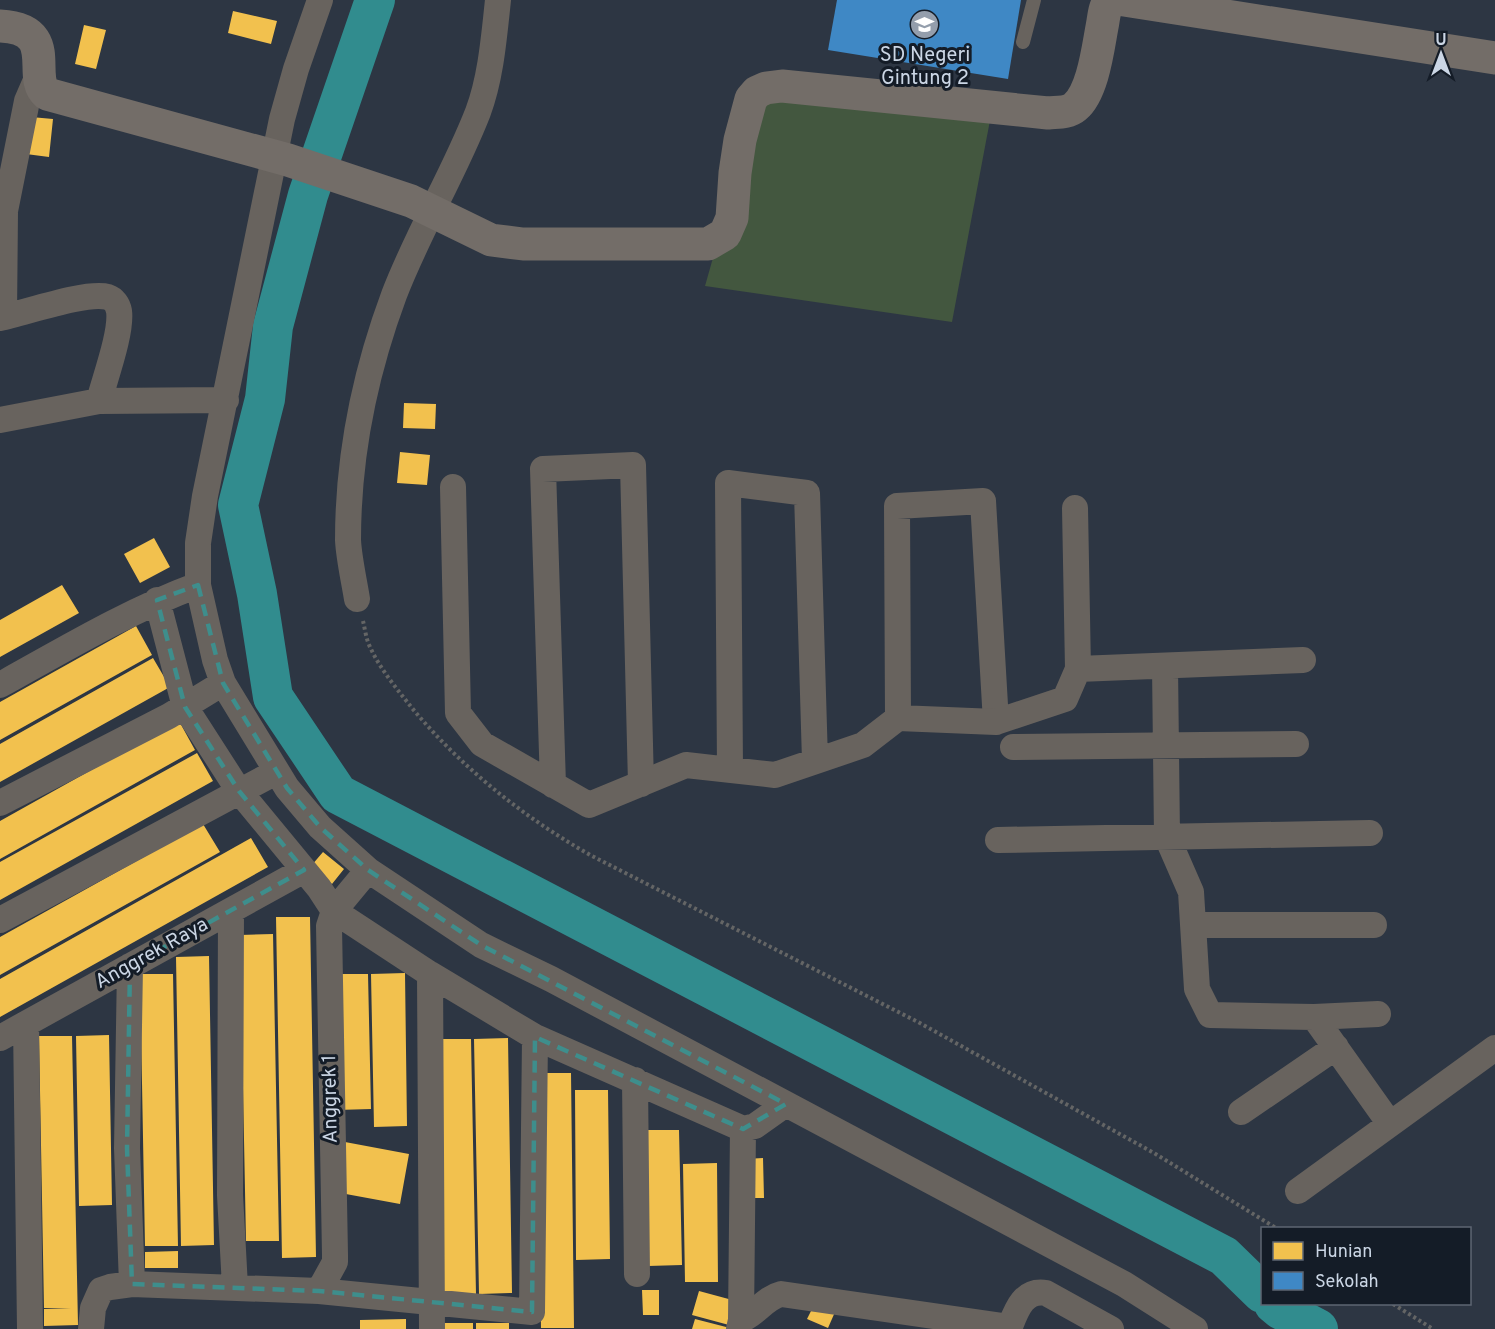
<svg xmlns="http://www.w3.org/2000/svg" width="1495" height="1329" font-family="Overpass,sans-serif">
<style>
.green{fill:#43573f}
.homes{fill:#f2c14e}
.schools{fill:#3f88c5}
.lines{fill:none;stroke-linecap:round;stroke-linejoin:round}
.river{stroke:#318c8e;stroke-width:40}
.path{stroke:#646565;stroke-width:4;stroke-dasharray:3 3;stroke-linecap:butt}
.lane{stroke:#68635e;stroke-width:14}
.street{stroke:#68635e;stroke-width:26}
.secondary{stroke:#736d68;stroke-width:33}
.marked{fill:none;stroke:#3e8e8c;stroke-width:4.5;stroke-dasharray:12 8;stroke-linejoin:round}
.labels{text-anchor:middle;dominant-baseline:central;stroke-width:6;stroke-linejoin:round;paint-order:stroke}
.poi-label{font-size:20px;fill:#cbd6e5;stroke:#141c27}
.street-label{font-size:20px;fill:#cbd6e5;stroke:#141c27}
</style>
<rect width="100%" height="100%" fill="#2d3643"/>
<!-- green -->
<path class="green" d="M764 78 994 99 952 322 705 286Z"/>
<!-- homes -->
<path class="homes" d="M233 11 277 21 271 44 228 33Z
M84 25 106 30 96 69 75 64Z
M31 117 53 119 49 157 26 154Z
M404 403 436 404 435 429 403 428Z
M400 452 430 455 427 485 397 483Z
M154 538 170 567 140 583 124 554Z
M62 585 79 613 0 657V620Z
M136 626 152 655 0 740V702Z
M153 658 170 687 0 782V744Z
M179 721 195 750 0 859V821Z
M197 753 213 781 0 900V862Z
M203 824 220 852 0 975V937Z
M251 838 268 867 0 1017V979Z
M323 852 344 869 332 884 311 866Z
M276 917H310L316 1257 282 1258Z
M273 934 279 1241H246L240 935Z
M209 956 214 1245 181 1246 176 957Z
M405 973 407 1126 374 1127 371 974Z
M140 974H173L178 1246H145Z
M335 974H368L371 1109 337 1110Z
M109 1035 112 1205 79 1206 76 1036Z
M39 1036H72L78 1325 44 1326V1309L71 1308H44Z
M508 1038 512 1293 479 1294 474 1039Z
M438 1039H471L476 1294H443Z
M538 1073H571L574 1328H541Z
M575 1090H608L610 1259 576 1260Z
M646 1130H679L682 1265 648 1266Z
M345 1142 409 1154 400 1204 335 1192Z
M763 1158 764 1198H746L745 1159Z
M717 1163 718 1282H685L683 1164Z
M178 1251V1268H145V1252Z
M642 1290H659V1315H643Z
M699 1291 736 1301 729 1325 692 1315Z
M815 1303 835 1312 828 1328 807 1319Z
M406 1319V1329H360V1320Z
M695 1319 730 1328V1329H692Z
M439 1323H473V1329H439Z
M476 1323H509V1329H476Z"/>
<!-- schools -->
<path class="schools" d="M837 0H1021L1008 79 828 50Z"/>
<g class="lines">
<!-- river -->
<path class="river" d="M375 0 308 195 273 326 265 399 238 505 257 594 273 697 338 794 1224 1256 1262 1293
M1274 1304 1280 1309 1318 1329"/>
<!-- path -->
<path class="path" d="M363 621C365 629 366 639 370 647 380 669 397 689 412 708 462 768 523 817 592 856L918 1022 1154 1153 1276 1228
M1393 1304 1433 1329"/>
<!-- lane -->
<path class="lane" d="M1023 42 1034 0"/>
<!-- street -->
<path class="street" d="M320 0 296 69 282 119 205 496 198 543V585L215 660 223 683 287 788 320 827 368 870 481 945 551 979 1124 1284 1195 1329
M4 317 5 211 27 101 40 71
M0 318C25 313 86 291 108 297 114 299 118 305 119 311 122 332 105 378 99 401
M0 420 99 401 226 400
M453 487 458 713 482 744 589 805 686 765 775 775 863 745 898 718 996 722 1065 699 1078 669 1303 660
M1075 508 1078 669
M357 599C354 580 349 559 348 540 348 456 365 373 394 295 418 232 454 174 478 112 491 77 494 37 498 0
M157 600 185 707 239 791 319 888 334 911 430 974 535 1037
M1165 666 1167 837 1191 892 1197 989 1210 1015 1314 1017 1390 1124
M0 685C65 649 128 611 198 585
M898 718 897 506 983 501 996 722
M1013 747 1296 744
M730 770 728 483 807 493 815 761
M553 785 543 469 633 465 641 784
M0 803 169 716 223 683
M998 840 1370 833
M231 911 230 1195 235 1287
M0 920 276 772
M1193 925H1374
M130 966 127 1148 132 1284
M430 974 432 1329
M1314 1017 1378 1014
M26 1024 30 1329
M0 1038 304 870
M635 1080 637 1274
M1241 1112 1336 1047
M1298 1191 1495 1048
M319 1291 335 1262V1255L329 926 334 911 368 870
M741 1320C756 1314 765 1298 781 1294L1010 1327
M91 1329 93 1308 101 1290 110 1287 132 1284 319 1291 532 1312 535 1037 743 1129 755 1126 786 1104
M739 1329 741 1320 743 1129
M1009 1329C1016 1311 1023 1289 1046 1293L1111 1329"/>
<!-- secondary -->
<path class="secondary" d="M1124 0 1495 58
M0 26C61 29 26 77 47 94L288 160 411 201 491 240 523 244H708L725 234 732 218 735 173 740 140 751 99 757 92 766 88 782 86 1048 113C1057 112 1068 113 1075 107 1093 92 1098 48 1102 27 1104 17 1104 7 1110 0"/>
</g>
<!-- marked area -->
<path class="marked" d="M198 585 223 683 287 788 320 827 368 870 481 945 786 1104 743 1129 535 1037 532 1312 319 1291 132 1284 127 1148 130 966 304 870 239 791 185 707 157 600Z"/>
<!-- icons -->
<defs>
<symbol id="school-disc" viewBox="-11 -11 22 22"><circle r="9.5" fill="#949eac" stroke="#141c27"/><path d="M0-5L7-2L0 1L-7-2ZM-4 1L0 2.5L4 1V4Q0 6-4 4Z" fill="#fff"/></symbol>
</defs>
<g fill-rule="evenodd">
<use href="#school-disc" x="908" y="8" width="33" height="33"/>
</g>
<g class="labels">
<!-- poi labels -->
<g class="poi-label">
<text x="925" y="56">SD Negeri<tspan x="925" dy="23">Gintung 2</tspan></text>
</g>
<!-- street labels -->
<g class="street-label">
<text transform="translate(152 954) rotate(-29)">Anggrek Raya</text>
<text transform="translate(331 1099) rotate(-91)">Anggrek 1</text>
</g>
</g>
<!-- legend -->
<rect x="1261" y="1227" width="210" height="78" fill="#141c27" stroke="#5d6673" stroke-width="1.5"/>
<rect x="1273" y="1242" width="30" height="18" fill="#f2c14e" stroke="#5d6673" stroke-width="1.5"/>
<text x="1315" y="1257" font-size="18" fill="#cbd6e5">Hunian</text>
<rect x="1273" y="1272" width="30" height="18" fill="#3f88c5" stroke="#5d6673" stroke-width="1.5"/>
<text x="1315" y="1287" font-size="18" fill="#cbd6e5">Sekolah</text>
<!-- north arrow -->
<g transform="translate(1441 54)" stroke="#141c27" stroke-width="4.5" paint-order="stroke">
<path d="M0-4.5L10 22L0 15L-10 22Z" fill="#cbd6e5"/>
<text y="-9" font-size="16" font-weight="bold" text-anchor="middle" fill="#cbd6e5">U</text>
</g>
</svg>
